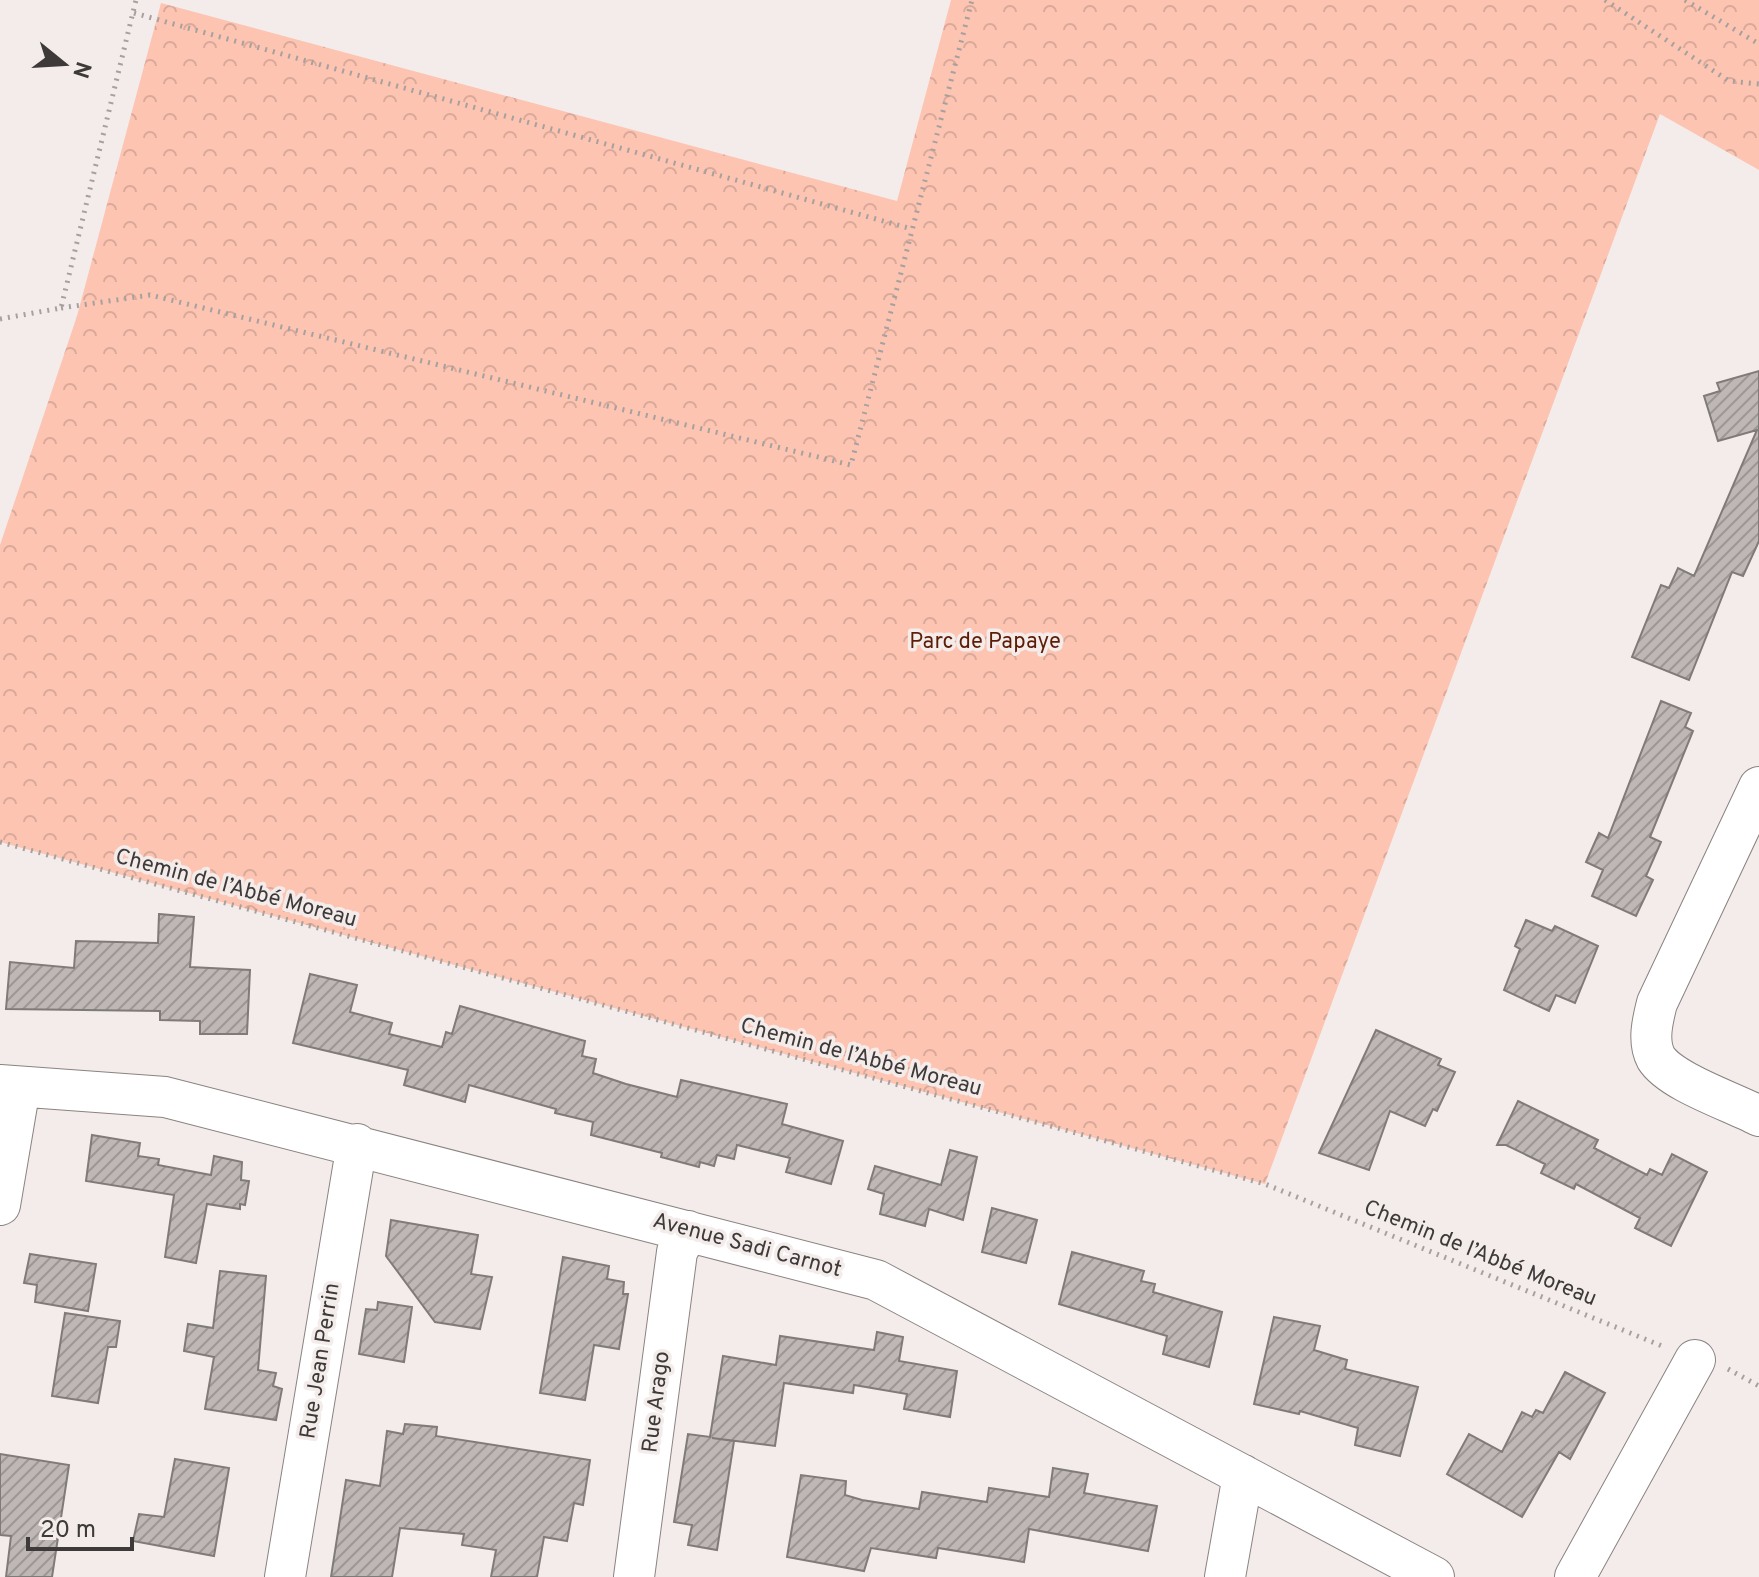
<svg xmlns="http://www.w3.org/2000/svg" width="1759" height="1577" font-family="Overpass,sans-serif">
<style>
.forest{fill:url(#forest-crowns)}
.building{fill:url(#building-hatch);stroke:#807a78;stroke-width:2}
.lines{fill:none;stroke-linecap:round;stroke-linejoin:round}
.minor-casing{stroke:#8a8381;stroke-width:42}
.path{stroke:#a6a09f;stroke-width:5;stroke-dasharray:2 6;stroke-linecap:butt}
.minor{stroke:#fff;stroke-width:40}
.labels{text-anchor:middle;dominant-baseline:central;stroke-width:7;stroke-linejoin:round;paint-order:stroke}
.park-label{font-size:22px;fill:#5d1c06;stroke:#f3ecea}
.street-label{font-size:22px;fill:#3d3a39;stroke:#f3ecea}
</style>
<defs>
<pattern id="forest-crowns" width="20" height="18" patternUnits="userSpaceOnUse" patternTransform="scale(2)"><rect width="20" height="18" fill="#fdc4b2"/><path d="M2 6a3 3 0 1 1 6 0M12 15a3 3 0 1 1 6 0" fill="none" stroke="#daa99a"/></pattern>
<pattern id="building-hatch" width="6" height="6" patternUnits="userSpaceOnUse" patternTransform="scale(2)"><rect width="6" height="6" fill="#beb7b5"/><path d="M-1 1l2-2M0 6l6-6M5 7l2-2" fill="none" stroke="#9c9694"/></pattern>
</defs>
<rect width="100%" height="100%" fill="#f3ecea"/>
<!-- forest -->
<path class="forest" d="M951 0H1759V170L1660 114 1265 1184 0 842V545L77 316 161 3 897 201Z"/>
<!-- building -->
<path class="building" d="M1759 371V541L1743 576 1732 572 1689 680 1632 657 1661 585 1669 588 1678 568 1694 576 1757 430 1718 441 1704 396 1720 391 1717 383Z
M1661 701 1691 713 1685 727 1693 731 1650 837 1661 842 1646 876 1653 880 1636 916 1592 896 1603 870 1586 862 1599 833 1608 838Z
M159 914 194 917 190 967 250 970 247 1034H200V1021L160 1020V1011L6 1009 10 962 74 968 76 941 158 943Z
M1526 920 1552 931 1555 926 1598 946 1575 1003 1556 995 1549 1011 1504 990 1520 949 1515 946Z
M310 974 357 985 350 1012 392 1023 389 1034 442 1047 446 1032 452 1034 460 1006 585 1041 582 1056 596 1059 593 1073 626 1084 677 1097 681 1080 787 1104 782 1124 843 1141 831 1184 786 1172 790 1158 737 1145 734 1159 717 1155 714 1166 700 1162 699 1167 661 1157 662 1153 591 1135 593 1122 555 1113 556 1109 469 1085 465 1102 451 1098 404 1085 408 1070 293 1043Z
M1376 1030 1441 1059 1438 1065 1455 1072 1437 1111 1433 1109 1425 1126 1390 1111 1369 1170 1319 1153Z
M1518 1101 1598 1140 1594 1148 1647 1175 1650 1169 1662 1175 1672 1154 1707 1172 1671 1246 1635 1228 1640 1218 1576 1184 1574 1189 1541 1173 1545 1164 1506 1145H1497Z
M92 1135 140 1143 138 1156 159 1159 158 1165 211 1175 214 1156 242 1162 241 1180 249 1181 245 1205 240 1204V1209L207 1204 196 1263 165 1257 174 1195 86 1181Z
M950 1150 977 1157 963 1220 929 1209 925 1226 880 1214 884 1194 868 1189 875 1166 941 1185Z
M992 1208 1037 1220 1026 1263 982 1252Z
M391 1220 478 1235 471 1274 492 1277 480 1329 435 1322 386 1256Z
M1072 1252 1144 1271 1141 1281 1155 1284 1153 1292 1222 1312 1209 1367 1163 1354 1167 1336 1059 1304Z
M30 1254 96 1264 88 1311 35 1302 37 1285 24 1283Z
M563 1257 609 1266 607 1279 624 1282 623 1294H628L619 1349 594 1345 585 1400 540 1393Z
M220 1271 266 1276 258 1370 276 1373 273 1386 282 1389 276 1420 205 1409 214 1357 184 1351 188 1324 213 1328Z
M378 1302 412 1307 404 1362 359 1354 366 1309 377 1310Z
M65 1313 120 1321 116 1347H108L98 1403 52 1396Z
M1274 1317 1320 1326 1314 1350 1347 1360 1345 1369 1418 1387 1400 1456 1355 1445 1358 1428 1300 1411 1299 1414 1254 1404Z
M877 1332 903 1337 899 1361 957 1371 950 1417 904 1409 907 1394 854 1385 853 1393 784 1383 775 1446 712 1438 734 1441 717 1550 688 1545 692 1525 674 1522 688 1434 710 1437 723 1356 776 1365 780 1336 874 1350Z
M1565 1372 1605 1393 1570 1459 1559 1452 1522 1517 1447 1474 1469 1434 1502 1452 1522 1412 1532 1417 1536 1410 1543 1413Z
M405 1424 437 1427 436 1436 590 1460 583 1505 574 1503 567 1541 544 1537 537 1577H491L496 1550 462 1545 464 1534 400 1528 392 1577H331L346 1480 380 1486 387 1431 403 1434Z
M0 1454 69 1465 52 1577H6L11 1536 0 1535Z
M175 1459 229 1468 214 1556 133 1541 139 1514 164 1517Z
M1053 1468 1088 1474 1084 1493 1157 1506 1148 1551 1029 1529 1024 1562 938 1548 936 1558 871 1548 864 1571 787 1557 801 1475 846 1481 845 1495 862 1500 919 1509 922 1492 987 1502 989 1488 1049 1497Z"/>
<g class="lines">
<defs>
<path id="minor" d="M1759 787 1657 1003C1653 1019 1647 1041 1656 1058 1671 1082 1733 1102 1759 1116
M0 1085 165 1097 876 1280 1434 1577
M0 1205 20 1087
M285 1577 357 1144
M634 1577 677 1252 688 1231
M1225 1577 1243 1475
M1575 1577 1695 1360"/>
</defs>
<!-- minor casing -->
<use href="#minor" class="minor-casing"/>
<!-- path -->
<path class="path" d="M1605 0 1729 81 1759 84
M1685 0 1759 44
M134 13 912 229
M61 308 150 295 851 465 972 0
M0 319 61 308 136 0
M0 842 1265 1184 1662 1346
M1728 1369 1759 1386"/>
<!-- minor -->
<use href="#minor" class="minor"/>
</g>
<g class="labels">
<!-- park labels -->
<g class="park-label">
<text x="985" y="642">Parc de Papaye</text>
</g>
<!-- street labels -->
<g class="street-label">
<text transform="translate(236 889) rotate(15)">Chemin de l’Abbé Moreau</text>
<text transform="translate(861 1058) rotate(15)">Chemin de l’Abbé Moreau</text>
<text transform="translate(747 1246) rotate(15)">Avenue Sadi Carnot</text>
<text transform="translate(1480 1254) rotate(22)">Chemin de l’Abbé Moreau</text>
<text transform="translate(321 1361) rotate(-81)">Rue Jean Perrin</text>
<text transform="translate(657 1402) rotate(-83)">Rue Arago</text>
</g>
</g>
<!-- north arrow -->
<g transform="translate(64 64) rotate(108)" stroke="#f3ecea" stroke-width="6" paint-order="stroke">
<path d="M0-6L14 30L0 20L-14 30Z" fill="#3d3a39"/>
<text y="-12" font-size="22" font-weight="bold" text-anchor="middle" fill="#3d3a39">N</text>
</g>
<!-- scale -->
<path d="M28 1537v12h104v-12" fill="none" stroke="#3d3a39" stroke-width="4"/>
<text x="40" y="1537" font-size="24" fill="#3d3a39" stroke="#f3ecea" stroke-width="6" paint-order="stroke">20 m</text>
</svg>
